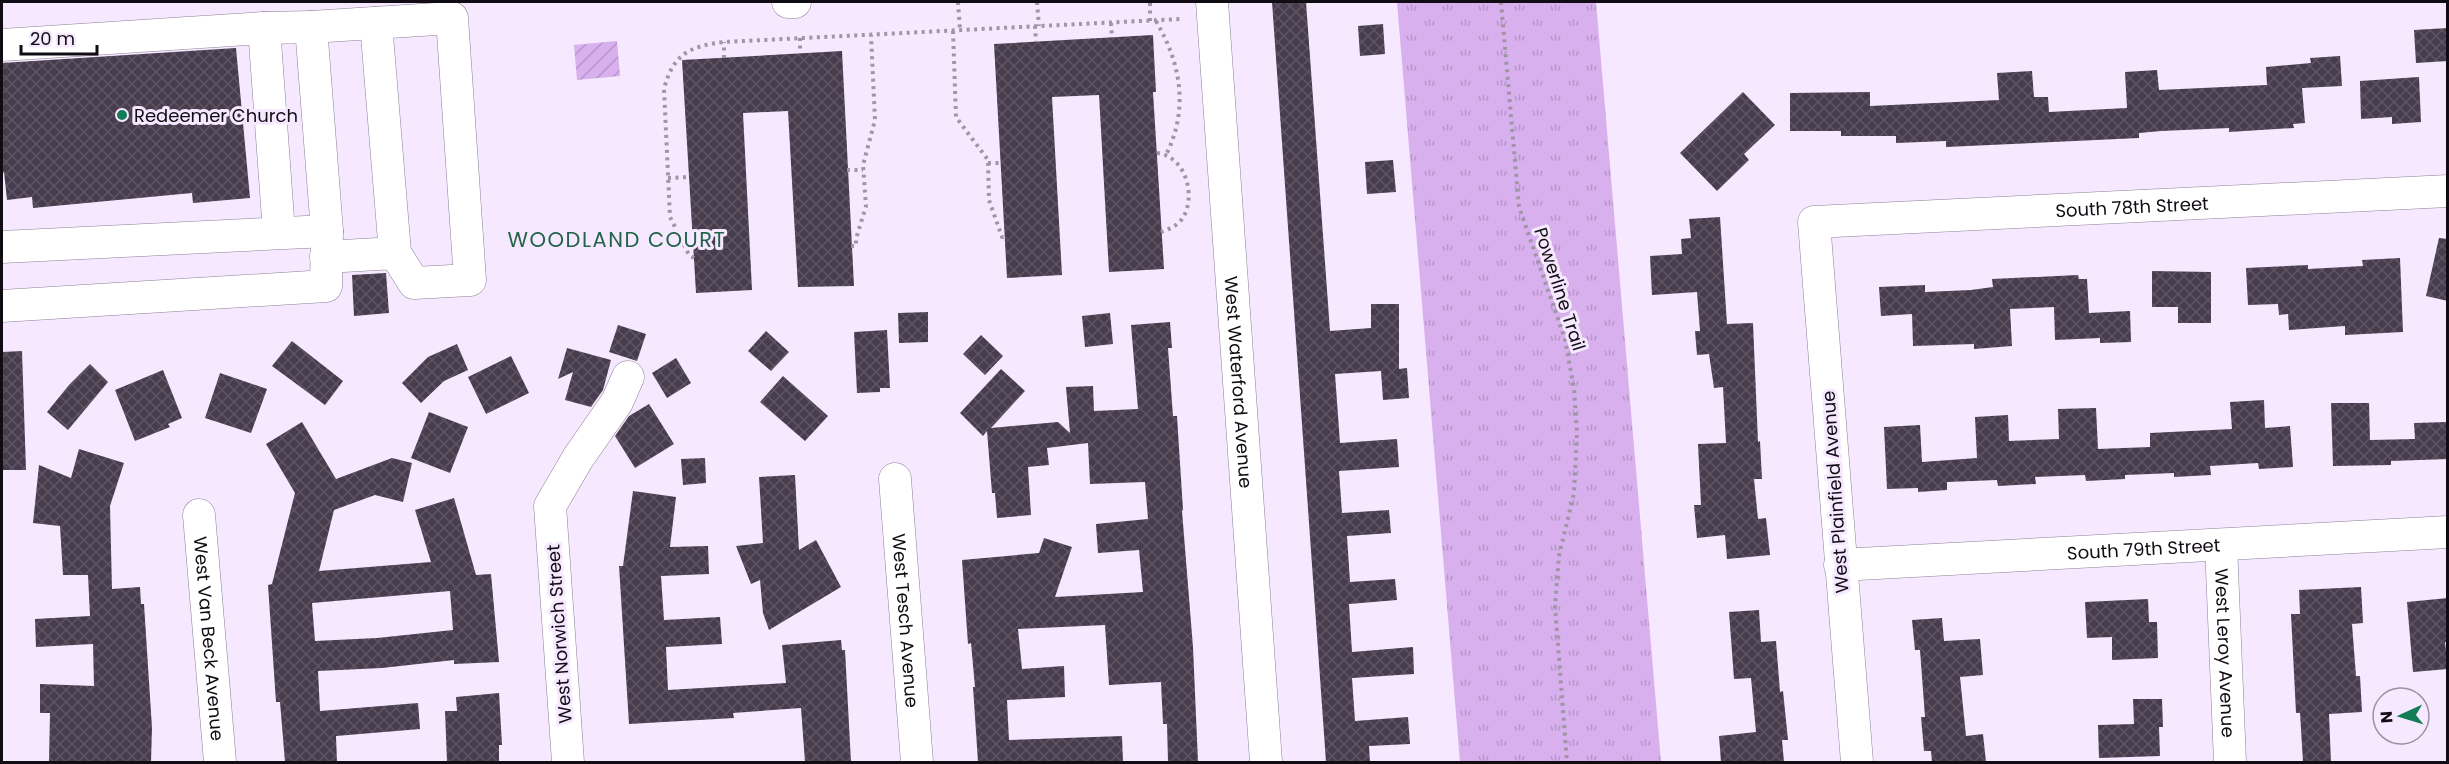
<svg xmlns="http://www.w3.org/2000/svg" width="2449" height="764" font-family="Poppins,sans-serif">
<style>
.grass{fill:url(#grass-tufts)}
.garden{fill:url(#garden-furrows)}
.building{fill:url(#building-cross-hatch);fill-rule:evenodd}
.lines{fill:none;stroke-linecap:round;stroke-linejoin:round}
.minor-casing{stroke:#8c8094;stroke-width:33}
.path{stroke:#9f95a5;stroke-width:4;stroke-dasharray:3 4.5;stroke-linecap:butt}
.minor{stroke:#fff;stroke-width:32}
.poi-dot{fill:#137d58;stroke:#f6e9ff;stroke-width:2}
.labels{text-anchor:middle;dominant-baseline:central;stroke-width:6;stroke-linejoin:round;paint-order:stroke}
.poi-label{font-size:18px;fill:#110c13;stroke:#f6e9ff;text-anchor:start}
.street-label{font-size:18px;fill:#110c13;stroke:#f6e9ff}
.quarter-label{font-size:21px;letter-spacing:1.5px;fill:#226349;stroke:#f6e9ff}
</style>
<defs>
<pattern id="grass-tufts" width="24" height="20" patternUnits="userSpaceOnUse" patternTransform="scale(1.5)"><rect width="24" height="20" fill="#d7b0ed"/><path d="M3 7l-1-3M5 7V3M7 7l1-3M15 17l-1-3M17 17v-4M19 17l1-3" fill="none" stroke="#b896ca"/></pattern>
<pattern id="garden-furrows" width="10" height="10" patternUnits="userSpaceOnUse" patternTransform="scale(1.5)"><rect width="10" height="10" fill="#d7b0ed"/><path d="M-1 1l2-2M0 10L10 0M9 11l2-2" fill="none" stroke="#b896ca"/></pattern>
<pattern id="building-cross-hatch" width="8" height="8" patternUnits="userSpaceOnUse" patternTransform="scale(1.5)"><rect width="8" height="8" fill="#483d4e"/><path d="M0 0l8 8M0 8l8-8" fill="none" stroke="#5e5563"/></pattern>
</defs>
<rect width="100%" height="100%" fill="#f6e9ff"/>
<!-- grass -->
<path class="grass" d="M1397 2H1596L1661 762H1460Z"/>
<!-- garden -->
<path class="garden" d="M617 41 620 76 577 80 574 45Z"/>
<!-- building -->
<path class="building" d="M1272 2H1306L1330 331 1371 328V304H1399V369L1407 368 1409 398 1383 400 1381 371 1335 374 1340 443 1397 439 1399 467 1339 471 1342 513 1389 510 1391 533 1347 536 1350 582 1395 579 1397 600 1349 604 1352 652 1413 647 1414 674 1352 678 1355 721 1408 717 1410 744 1369 746 1370 762H1326Z
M1383 24 1385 54 1360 56 1358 26Z
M2448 28V61L2416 63 2414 30Z
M1153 35 1156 92H1153L1164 269 1109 272 1099 95 1052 97 1062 275 1007 278 994 44Z
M236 48 250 198 193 203 192 193 33 208 32 197 7 200 4 172 2 174V63Z
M842 51 854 286 798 287 788 111 743 113 752 290 696 293 682 60Z
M2340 56 2342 86 2302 88 2305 123 2293 124 2294 128 2229 132V128L2161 131 2139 133V138L1946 147V141L1896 143V136H1841V131H1790V93L1870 92V106L1999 100 1997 73 2032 71 2034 97H2048L2049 112 2127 108 2125 72 2157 70 2159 90 2267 85 2266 67 2311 63 2310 58Z
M2419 77 2421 122 2392 124V117L2361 119 2360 81Z
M1743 92 1775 125 1744 154 1749 160 1717 191 1680 153Z
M1393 160 1396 192 1367 194 1365 162Z
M1720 217 1727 324 1753 323 1758 442 1760 441 1762 479H1754L1758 519 1766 518 1770 555 1727 559 1725 535 1697 538 1694 505H1701L1698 444 1726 443 1723 387 1714 388 1709 354 1697 355 1695 331H1700L1697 292 1652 295 1650 256 1682 254 1681 239 1691 238 1689 219Z
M2439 238 2448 239V301L2426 296Z
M2400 258 2403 332 2345 335V326L2289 330 2288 314 2279 315 2278 304 2248 305 2246 268 2308 265V269L2363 266 2362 260Z
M2152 271 2211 272V323H2178V307H2152Z
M386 273 389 313 354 316 352 275Z
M2078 275 2079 279H2087L2089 313 2130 311 2131 342 2100 343V338L2055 340 2054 307 2010 309 2012 346 1974 349V344L1913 346 1912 314 1881 316 1879 287 1925 285V292L1971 290 1993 287 1992 279Z
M928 312V342L899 343 898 313Z
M1110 313 1113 344 1085 347 1082 316Z
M1170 322 1172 348H1168L1173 416H1177L1183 510 1182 511 1193 647 1198 762H1168L1167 724H1163L1161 682 1109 685 1105 625 1018 629 1022 669 1064 666 1065 697 1007 700 1009 740 1122 736 1123 762H978L973 687H975L971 643 968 644 962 560 1039 553 1044 538 1072 547 1055 597 1143 592 1139 550 1098 553 1096 524 1148 519 1145 482 1090 484 1088 443 1047 448 1049 465 1028 467 1031 515 997 518 995 493H992L987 431 983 436 960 413 1001 369 1025 391 991 428 1058 422 1070 433 1066 387 1093 386 1094 411 1138 409 1131 325Z
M618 325 646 334 637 361 609 352Z
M887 330 890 388H880V392L857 393 854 332Z
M766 331 789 352 771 371 748 351Z
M981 335 1003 356 985 375 963 354Z
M292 341 343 381 325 405 272 366Z
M457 344 468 370 444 381 421 403 402 383 428 357Z
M567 348 611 360 603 390 591 407 565 400 573 372 558 379Z
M22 351 26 470H2V352Z
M511 356 529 393 486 414 468 377Z
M676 358 691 383 667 398 652 373Z
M90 364 108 382 68 430 47 412 69 385Z
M163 370 182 418 168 424 170 427 135 441 115 390Z
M220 373 267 389 251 433 205 418Z
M783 376 828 416 805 441 760 402Z
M2264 400 2265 428 2290 426 2293 467 2259 469 2258 463 2210 466 2211 475 2174 477V473L2125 475V479L2086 481 2085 475 2035 477 2036 484 1998 486 1997 480 1947 482V490L1918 492V488L1887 489 1884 427 1920 425 1922 462 1977 458 1975 417 2008 415 2009 441 2059 439 2058 409 2096 408 2098 449 2150 447V433L2232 429 2230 402Z
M2331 403H2369L2370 440 2415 439 2414 423 2448 422V459L2391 461V465L2333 466Z
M649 404 674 444 635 468 615 436 629 416Z
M429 412 468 427 450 473 411 458Z
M302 422 336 479 392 458 412 463 403 502 375 495 334 510 319 571 431 562 415 510 454 498 476 575 491 574 499 662 454 664V660L382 668 318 671 320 711 418 703 420 729 336 736 337 762H285L280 702H276L268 585 272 584 295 493 266 444ZM450 591 453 630 377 638 315 641 312 603Z
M79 449 124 463 110 506 112 589 140 587 141 604H144L152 728 151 762H49L50 713H40V684L94 686 93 644 36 647 35 619 90 616 88 575H63L60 526 33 523 39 465 71 478Z
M705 458 706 483 683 485 681 459Z
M795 475 799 550 816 540 841 587 769 630 763 613 760 580 751 584 736 546 763 543 759 477Z
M633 491 676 497 670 547 708 546 709 574 661 576 664 620 720 617 722 644 666 647 668 690 786 683 782 645 841 640 842 650H845L851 762H805L801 708 733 713 734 718 629 724 619 566H623Z
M2361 587 2363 623 2352 624 2356 676H2360L2362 712 2329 714 2331 762H2303L2300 713H2296L2291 614H2300L2299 590Z
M2448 598V642H2445L2448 669 2413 672 2407 602Z
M2148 599 2149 622H2157L2158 658 2112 660V637L2087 638 2085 602Z
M1759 610 1761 642 1776 641 1780 692 1783 691 1788 740H1782L1784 762H1721L1719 736 1756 732 1751 678 1734 679 1729 612Z
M1942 618 1944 641 1980 639 1983 675 1960 677 1966 736 1983 734 1986 762H1932L1931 751H1924L1921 717H1925L1920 650H1915L1912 620Z
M499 693 502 745H499V762H447L445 711H457L456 697Z
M2133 699H2162L2163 727H2159L2160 756 2099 758 2098 725 2134 724Z"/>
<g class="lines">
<defs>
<g id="minor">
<path d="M788 2H795"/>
<path id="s1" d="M1212 2 1266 762"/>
<path d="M376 23 395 253"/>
<path d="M311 27 452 18 470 280 414 283 395 253 326 257"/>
<path d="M2 45 264 28 279 232"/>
<path d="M2 247 327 231"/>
<path d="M2 306 326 286 327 231 311 27 264 28"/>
<path id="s2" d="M895 479 917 762"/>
<path id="s3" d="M199 515 220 762"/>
<path id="s4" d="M2221 545 2230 762"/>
<path id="s5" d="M1840 565 2448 532"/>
<path d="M568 762 550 506 578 458 617 402 628 377"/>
<path id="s6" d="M1857 762 1814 222 2448 191"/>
</g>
</defs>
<!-- minor casing -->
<use href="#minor" class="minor-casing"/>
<!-- path -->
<path class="path" d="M958 2 960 30
M1037 2 1039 26
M1501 2 1519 207 1565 339 1574 389 1577 433 1574 493 1559 556 1555 606 1567 762
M1150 21V2
M1156 21C1181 64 1189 109 1166 155
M1111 23 1112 38
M1035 26 1036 42
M953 31 956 117 988 160 989 200 1002 237H1005
M800 38V53
M724 58V42
M1157 153C1186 156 1197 197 1182 219 1177 226 1169 229 1161 232
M988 163H1001
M847 170H863
M668 178 689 177
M851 246H856V239L866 206 863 165 875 120 871 35
M694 258 689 255 670 217 664 89C673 54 690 46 724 42L1180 19"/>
<!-- minor -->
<use href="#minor" class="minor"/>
</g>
<!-- markers -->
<circle class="poi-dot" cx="122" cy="115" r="6"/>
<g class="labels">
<!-- poi labels -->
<g class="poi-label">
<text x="134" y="115">Redeemer Church</text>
</g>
<!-- street labels -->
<g class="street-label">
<text stroke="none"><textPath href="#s6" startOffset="860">South 78th Street</textPath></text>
<text transform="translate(1560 289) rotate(72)">Powerline Trail</text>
<text stroke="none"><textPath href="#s1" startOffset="381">West Waterford Avenue</textPath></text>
<text transform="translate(1835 492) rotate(-94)">West Plainfield Avenue</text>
<text stroke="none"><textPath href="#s5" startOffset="304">South 79th Street</textPath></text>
<text stroke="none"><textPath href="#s2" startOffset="142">West Tesch Avenue</textPath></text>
<text transform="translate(559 634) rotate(-94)">West Norwich Street</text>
<text stroke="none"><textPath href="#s3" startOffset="124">West Van Beck Avenue</textPath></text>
<text stroke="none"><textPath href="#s4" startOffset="108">West Leroy Avenue</textPath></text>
</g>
<!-- quarter labels -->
<g class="quarter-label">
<text x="617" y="239">WOODLAND COURT</text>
</g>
</g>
<!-- border -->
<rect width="2449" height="764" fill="none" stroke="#110c13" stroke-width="6"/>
<!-- north arrow -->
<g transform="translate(2401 716) rotate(266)"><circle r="28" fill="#f6e9ff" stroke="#9a91a1" stroke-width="1.5"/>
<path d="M0-4.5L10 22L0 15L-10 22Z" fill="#137d58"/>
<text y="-9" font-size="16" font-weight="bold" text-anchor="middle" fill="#110c13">N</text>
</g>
<!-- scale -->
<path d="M21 45v9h76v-9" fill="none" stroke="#110c13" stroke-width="3"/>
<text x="30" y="45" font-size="18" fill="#110c13" stroke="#f6e9ff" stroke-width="4.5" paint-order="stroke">20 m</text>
</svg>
